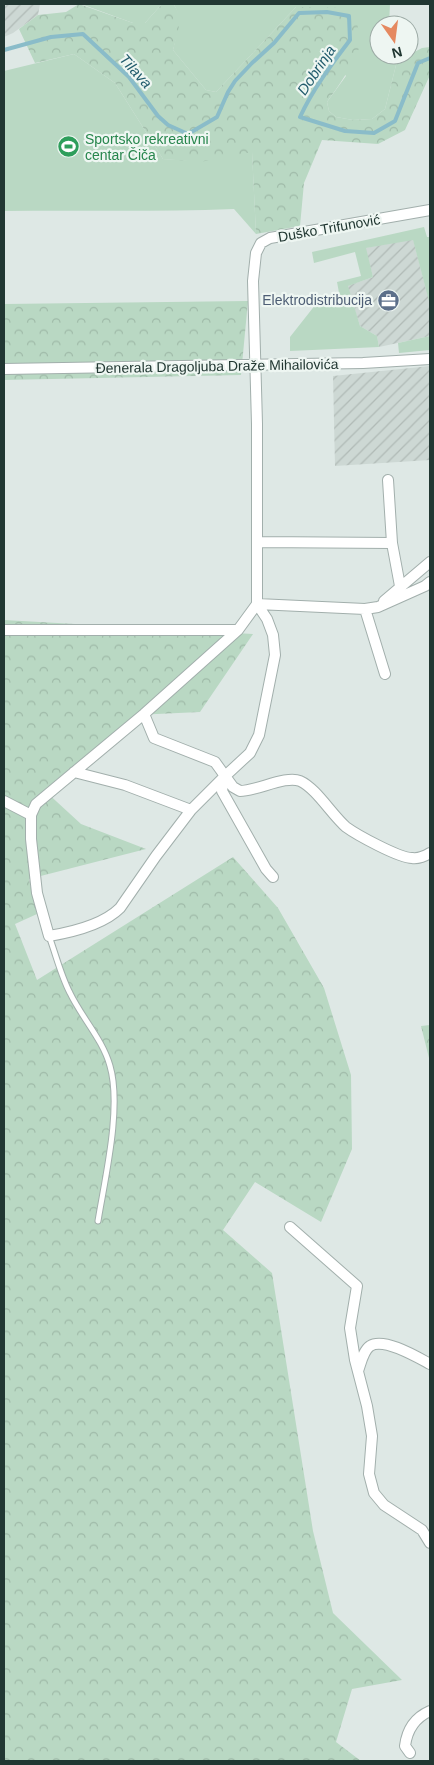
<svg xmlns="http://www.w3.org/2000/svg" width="434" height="1765" font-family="Arial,sans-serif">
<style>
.industrial{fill:url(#industrial-furrows)}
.grass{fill:#b9d8c3}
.forest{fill:url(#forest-crowns)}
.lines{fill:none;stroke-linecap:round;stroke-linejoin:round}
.stream{stroke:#8abcc9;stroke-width:4}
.service-casing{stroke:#a2afac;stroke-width:7}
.minor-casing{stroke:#a2afac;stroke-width:12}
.service{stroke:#fff;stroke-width:5}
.minor{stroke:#fff;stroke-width:10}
.labels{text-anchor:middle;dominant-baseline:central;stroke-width:4.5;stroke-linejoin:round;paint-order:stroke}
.leisure-label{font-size:14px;fill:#27864d;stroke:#eef6f2;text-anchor:start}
.street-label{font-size:14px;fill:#213732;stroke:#eef6f2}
.service-label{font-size:14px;fill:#4e5e75;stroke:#eef6f2;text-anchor:end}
.water-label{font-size:15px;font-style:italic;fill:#215b6c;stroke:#eef6f2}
</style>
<defs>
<pattern id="industrial-furrows" width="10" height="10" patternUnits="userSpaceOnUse" patternTransform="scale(1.25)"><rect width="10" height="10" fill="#cdd8d4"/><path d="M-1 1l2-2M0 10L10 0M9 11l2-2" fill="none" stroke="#b0bab6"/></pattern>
<pattern id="forest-crowns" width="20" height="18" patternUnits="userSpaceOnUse" patternTransform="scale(1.25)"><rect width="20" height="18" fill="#b9d8c3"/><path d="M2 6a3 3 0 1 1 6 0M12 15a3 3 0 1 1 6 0" fill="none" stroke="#9fbaa8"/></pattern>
</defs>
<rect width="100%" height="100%" fill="#dee8e5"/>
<!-- industrial -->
<path class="industrial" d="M4 4H40L38 15 13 33 4 37Z
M413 239 426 289 430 288V336L379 347 377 336 360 326 347 286 373 277 365 248Z
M430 366V460L335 466 333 376Z"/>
<!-- grass -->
<path class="grass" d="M81 4H164L161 5 145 23H133Z
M173 4H390L389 25H379V55H388V62L397 61 385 109 372 119 353 120 336 117 329 111 327 102 346 76 296 7 216 92 206 90 173 50C176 38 183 14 173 4Z
M74 54 115 83 163 159 200 161 252 151 256 234 234 209C157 212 80 210 4 211V71Z
M424 227 427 237H430V305L413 240 366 248 373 277 348 286 360 326 377 336 379 347 290 351V337L316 304 340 298 337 282 361 276 355 252 314 263 312 252Z
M430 336V350L399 353 398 343Z"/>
<!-- forest -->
<path class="forest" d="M79 4 133 23H145L161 5 173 4C185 17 177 35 173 50L206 90 216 92 296 7 351 8C355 19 361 31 360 43 359 57 336 90 327 102L329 111 336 117 353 120 372 119 385 109 397 61 422 48 430 47V75L405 130 378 144 322 140 304 183 300 226 256 234 252 152 200 162 163 159 115 83 74 54 35 63 19 29 38 15 66 12Z
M248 301 241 375 4 380V304Z
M4 620 253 634 200 712 135 715 44 790 81 824 146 849 29 879 37 914 15 924 37 980 233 857 278 908 324 988 351 1075 352 1149 321 1222 255 1182 223 1230 272 1273 313 1531 333 1613 402 1680 352 1689 336 1742 361 1761H4Z
M430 1025V1062L421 1026Z"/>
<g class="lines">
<!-- stream -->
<path class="stream" d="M4 50 51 37 83 34 129 77 158 116 168 125 188 134 217 117 228 92 235 81 252 63 274 43 299 13 327 12 349 16 350 40C331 65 313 89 300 117L345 131 374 133 395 121 418 63 430 58"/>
<defs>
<path id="service" d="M49 936C56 955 61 976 70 993 82 1018 103 1040 110 1066 122 1107 105 1178 98 1221"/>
<path id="minor" d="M4 369 363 363 430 359
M388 480 392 543 400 586
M258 542 392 543
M384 601 430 562
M257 604 267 619 273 635 275 655 259 735 250 753 224 777 191 810 156 856 120 908C103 925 73 932 49 936L37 893 31 839V815L36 804 144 714 238 630 257 604V424L253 281 256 253 261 243 270 238 430 210
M257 604 365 609 378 607 425 586 430 582
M365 609 385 674
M4 630H238
M144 714 154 738 215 762 233 787 240 791C257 791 286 775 300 781 316 788 332 815 346 827 357 835 399 858 412 858 419 859 425 856 430 853
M74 772 125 785 191 810
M224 777 222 791 266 869 273 877
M4 801 31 815
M290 1227 357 1286 350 1328 355 1360 367 1406 372 1436 369 1474 374 1493 384 1505 422 1530 430 1543
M358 1371C361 1363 363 1351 370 1346 384 1337 417 1357 430 1364
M410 1753 405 1746C407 1730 414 1718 430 1711"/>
</defs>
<!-- service casing -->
<use href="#service" class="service-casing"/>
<!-- minor casing -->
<use href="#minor" class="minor-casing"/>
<!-- service -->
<use href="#service" class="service"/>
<!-- minor -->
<use href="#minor" class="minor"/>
</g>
<!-- icons -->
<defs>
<symbol id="stadium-disc" viewBox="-11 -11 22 22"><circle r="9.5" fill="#2e9e5b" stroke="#eef6f2"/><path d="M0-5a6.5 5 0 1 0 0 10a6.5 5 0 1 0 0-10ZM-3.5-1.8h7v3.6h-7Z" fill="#fff"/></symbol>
<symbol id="office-disc" viewBox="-11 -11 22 22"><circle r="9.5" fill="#5c6f8a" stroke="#eef6f2"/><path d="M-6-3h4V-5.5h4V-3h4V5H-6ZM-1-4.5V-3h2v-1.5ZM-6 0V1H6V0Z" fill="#fff"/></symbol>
</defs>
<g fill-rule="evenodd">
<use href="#stadium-disc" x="56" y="134" width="25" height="25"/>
<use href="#office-disc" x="376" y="288" width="25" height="25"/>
</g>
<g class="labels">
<!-- leisure labels -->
<g class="leisure-label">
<text x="85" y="139">Sportsko rekreativni<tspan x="85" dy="16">centar Čiča</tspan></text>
</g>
<!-- street labels -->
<g class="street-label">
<text transform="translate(329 228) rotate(-10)">Duško Trifunović</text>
<text transform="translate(217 366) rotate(-1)">Đenerala Dragoljuba Draže Mihailovića</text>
</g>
<!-- service labels -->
<g class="service-label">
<text x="372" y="300">Elektrodistribucija</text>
</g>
<!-- water labels -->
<g class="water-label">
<text transform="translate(316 70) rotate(-56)">Dobrinja</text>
<text transform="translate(136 71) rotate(48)">Tilava</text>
</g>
</g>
<!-- border -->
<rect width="434" height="1765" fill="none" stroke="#213732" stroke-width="10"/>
<!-- north arrow -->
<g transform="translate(394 40) rotate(166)"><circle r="24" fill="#eef6f2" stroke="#9caaa5"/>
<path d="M0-4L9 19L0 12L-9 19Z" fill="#e58960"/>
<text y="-8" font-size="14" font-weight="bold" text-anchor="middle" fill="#213732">N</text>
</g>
</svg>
